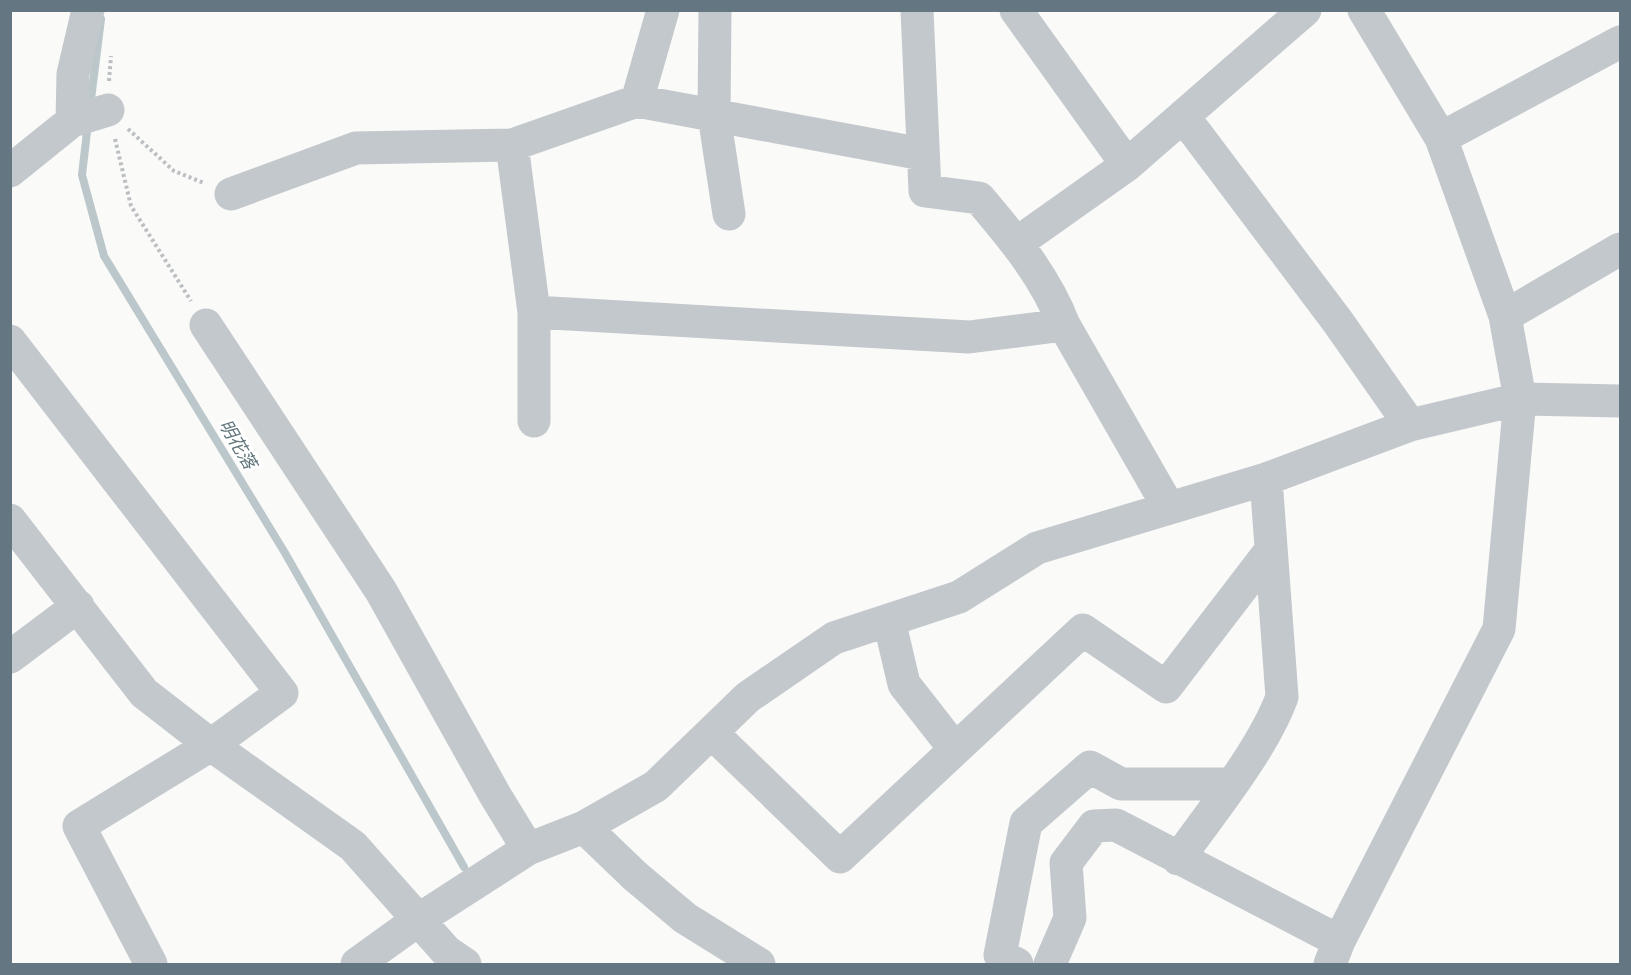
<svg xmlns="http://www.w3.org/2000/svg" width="1631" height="975" font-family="'Roboto Condensed','Noto Sans JP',sans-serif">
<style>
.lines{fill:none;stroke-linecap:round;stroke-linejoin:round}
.stream{stroke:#bbc7cb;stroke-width:8}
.path{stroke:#bbbfc2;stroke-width:4;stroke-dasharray:3 3;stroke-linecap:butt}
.minor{stroke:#c3c8cc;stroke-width:33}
.labels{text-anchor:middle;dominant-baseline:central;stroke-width:6;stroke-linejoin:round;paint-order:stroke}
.water-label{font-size:18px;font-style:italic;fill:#60757c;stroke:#fff}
</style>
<rect width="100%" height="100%" fill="#fafaf8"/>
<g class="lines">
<!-- stream -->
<path class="stream" d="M90 107 101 19
M88 123 82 175 104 256 285 553 464 867"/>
<!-- path -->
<path class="path" d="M109 81 111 56
M128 129 174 171 204 183
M115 139 131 206 191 301"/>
<!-- minor -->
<path class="minor" d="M715 10 714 115 729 214
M917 10 925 191 979 198C1013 238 1045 276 1064 325L1169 508
M1016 10 1127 165
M637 101 663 10
M1183 116 1338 322 1410 425
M72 121 73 74 88 10
M1441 138 1620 42
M512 145 534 312V421
M10 171 72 121 108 110
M231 194 356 148 512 145 637 101 922 154
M1017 243 1127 165 1305 10
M534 312 969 337 1064 325
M1505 316 1620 249
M206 325 381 591 495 795 528 849
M10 341 282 693 211 745 79 826 151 964
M10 520 144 693 211 745 353 846 446 951 465 964
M889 620 904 684 954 748
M10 657 78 606
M712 733 840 857 1083 630 1166 687 1271 550
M584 827 635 876 685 918 759 964
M1178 859C1211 813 1263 749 1282 697L1266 479
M357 964 418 920 528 849 584 827 656 786 748 697 834 638 959 597 1037 548 1266 479 1410 425 1520 399 1620 401
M1017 964 1000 955 1026 823 1090 767 1121 784H1231
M1050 964 1070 918 1066 863 1094 826 1116 825 1339 941
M1330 964 1339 941 1499 629 1520 399 1505 316 1441 138 1364 10"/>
</g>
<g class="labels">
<!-- water labels -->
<g class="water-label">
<text transform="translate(238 444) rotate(59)">明花落</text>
</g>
</g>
<!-- border -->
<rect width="1631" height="975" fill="none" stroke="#657683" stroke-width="24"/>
</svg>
